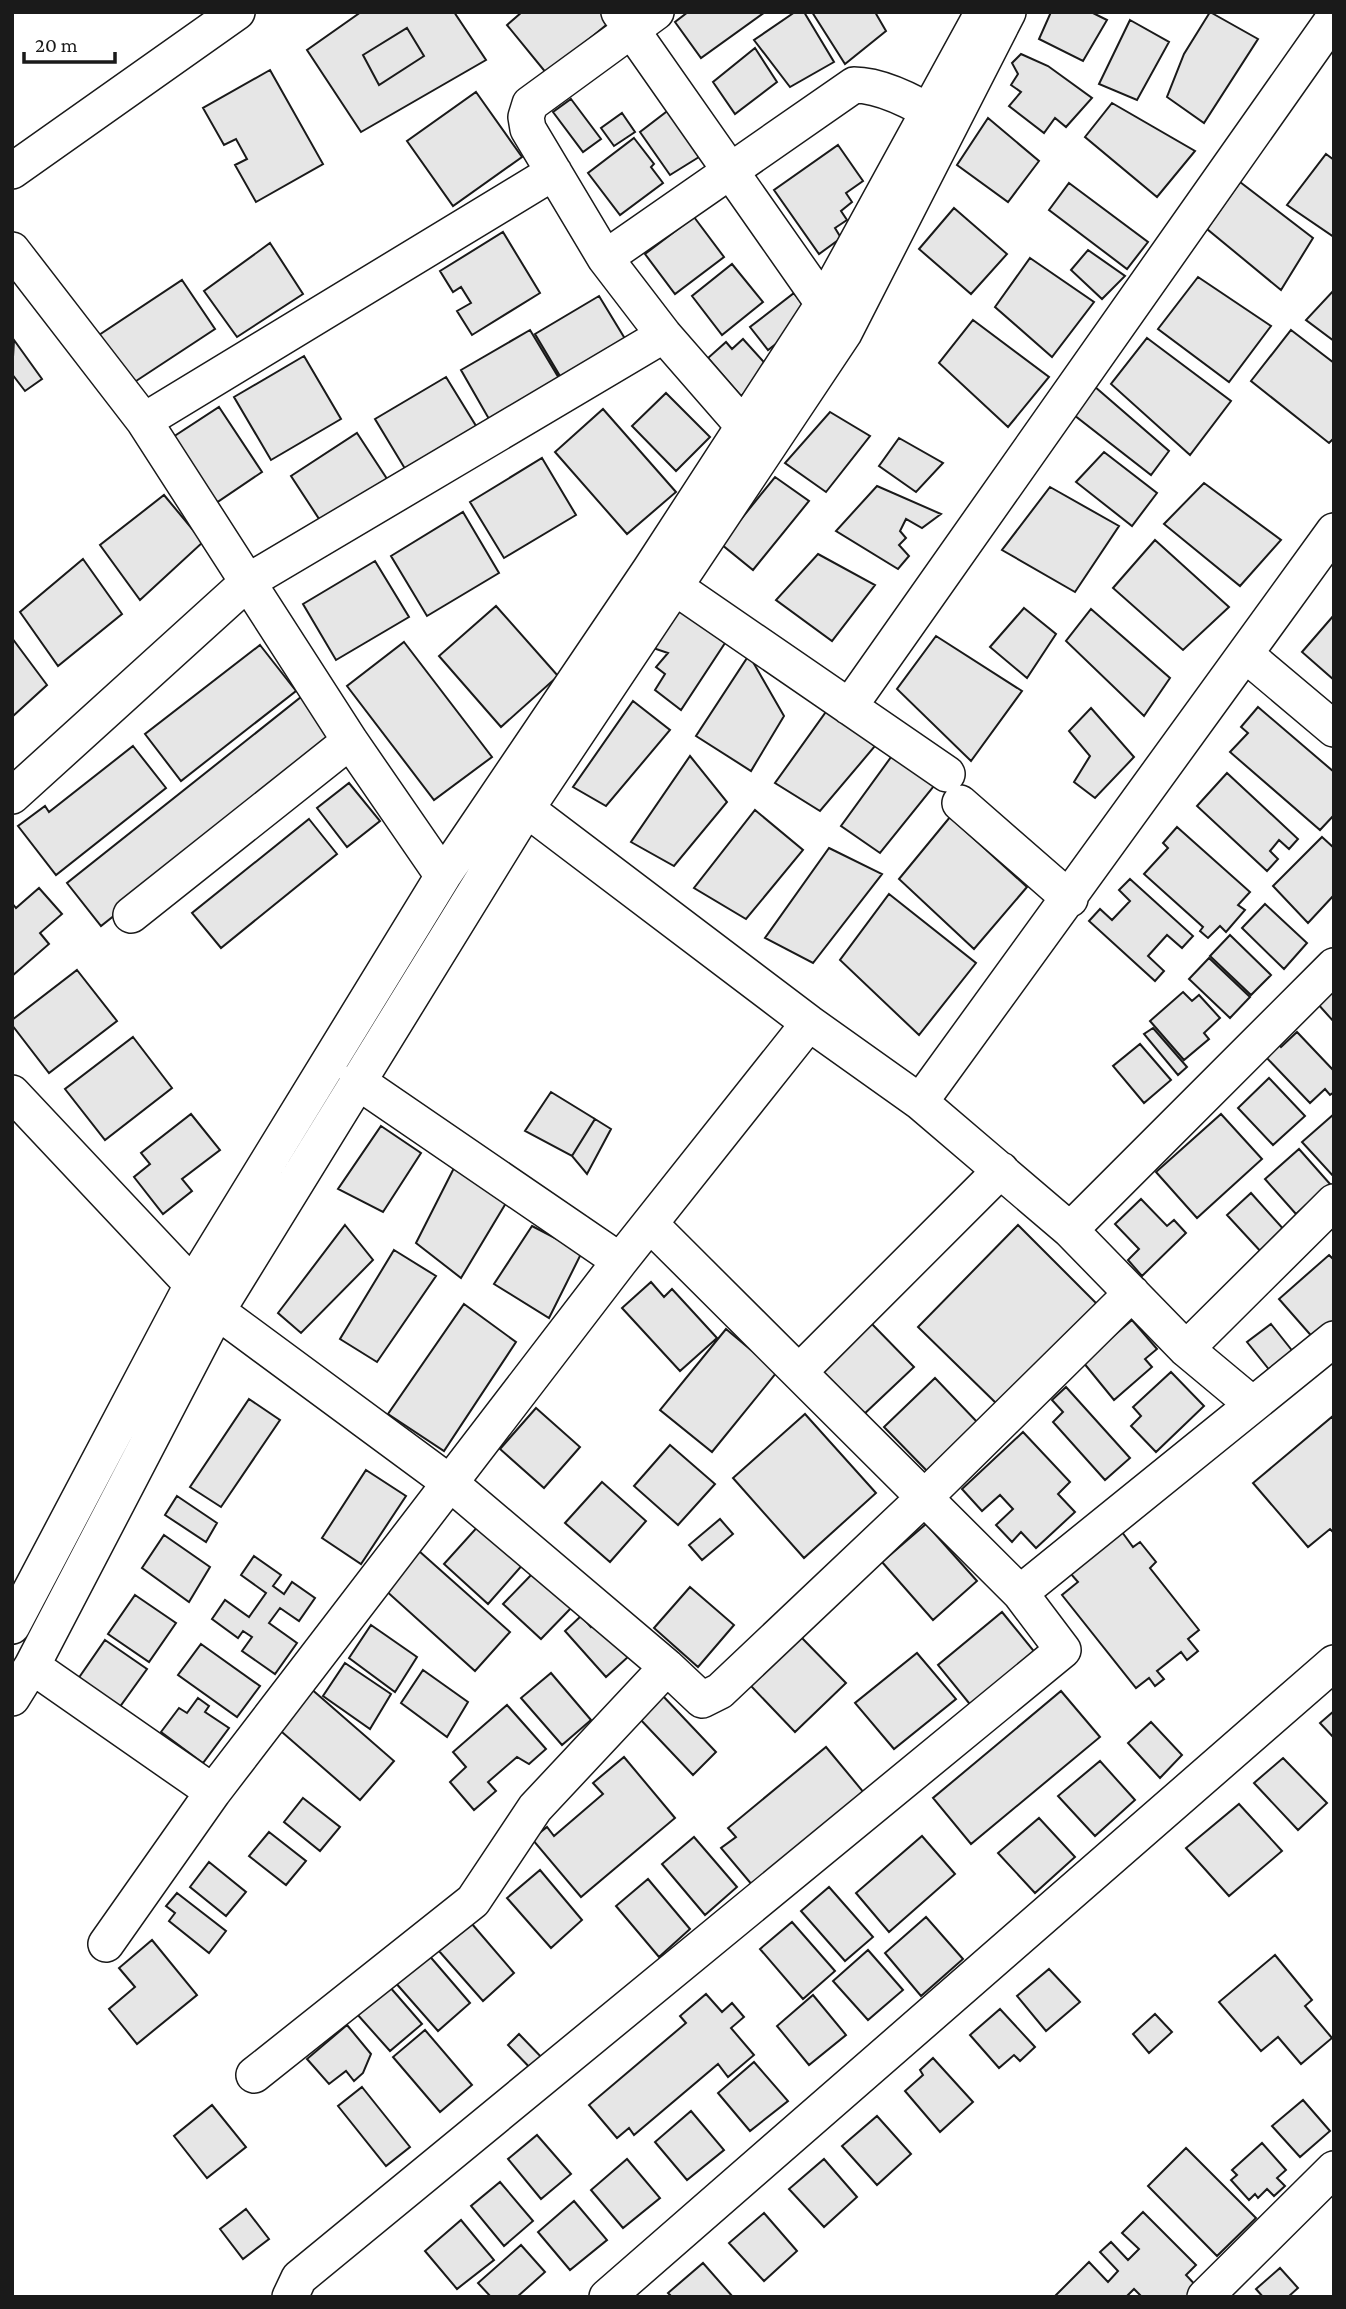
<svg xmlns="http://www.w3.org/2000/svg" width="1346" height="2309" font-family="'Crimson Pro',serif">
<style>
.building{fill:#e6e6e6;stroke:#1a1a1a;stroke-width:2}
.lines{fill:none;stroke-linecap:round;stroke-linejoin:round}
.minor-casing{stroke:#1a1a1a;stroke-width:38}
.minor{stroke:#fff;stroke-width:35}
</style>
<rect width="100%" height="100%" fill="#fff"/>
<!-- building -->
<path class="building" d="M361 12H454L486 60 361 132 307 50Z
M522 12H603L611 21 547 74 507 25Z
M688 12H765L701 58 675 22Z
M795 12H804L834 62 790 87 754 40Z
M812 12H875L886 31 845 64Z
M1051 12H1091L1107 20 1083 61 1039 39Z
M1210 12 1258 39 1204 123 1167 97 1184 54Z
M1130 20 1169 42 1137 100 1099 84Z
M407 28 424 56 379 85 363 55Z
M755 48 777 82 735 114 713 82Z
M1021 54 1048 66 1092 98 1066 127 1055 118 1044 133 1009 106 1021 92 1011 85 1018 74 1012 63Z
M270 70 323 164 256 202 235 165 247 159 236 139 224 145 203 108Z
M476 92 522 157 453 206 407 141Z
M571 99 601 139 583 152 553 112Z
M1112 103 1195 151 1157 197 1085 137Z
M670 109 699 157 670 175 640 132Z
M622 113 635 132 614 146 601 128Z
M988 118 1039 161 1008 202 957 165Z
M634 138 654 164 651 167 663 183 620 215 588 173Z
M838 145 863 181 846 193 852 202 841 211 847 220 835 228 841 238 819 254 774 190Z
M1326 154 1334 160V237L1287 205Z
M1240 182 1313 238 1281 290 1207 229Z
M1069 183 1148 242 1127 269 1049 210Z
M954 208 1007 254 971 294 919 249Z
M694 217 724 257 675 294 645 254Z
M503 232 540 293 472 335 457 311 471 303 461 287 453 292 440 271Z
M270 243 303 294 237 337 204 291Z
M1088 250 1125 276 1102 299 1071 270Z
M1030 258 1094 302 1052 357 995 307Z
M732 264 763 302 722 335 692 296Z
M1198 277 1271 326 1229 382 1158 329Z
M182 280 215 329 130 385 96 337Z
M1334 290V341L1306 320Z
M794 293 812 316 768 350 750 327Z
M599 296 630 347 566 386 535 334Z
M973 320 1049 377 1008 427 939 363Z
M530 330 563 385 493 426 461 370Z
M1291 330 1334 363V438L1329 443 1251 381Z
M1147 338 1231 401 1190 455 1111 384Z
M743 339 771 370 741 396 708 358 726 342 732 349Z
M14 340 42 379 25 391 12 374Z
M304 356 341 419 271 460 234 397Z
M446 377 481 434 410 477 375 419Z
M1094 386 1169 451 1151 475 1074 415Z
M666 393 710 437 676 471 632 426Z
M219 407 262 472 216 503 173 437Z
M603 409 676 492 627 534 555 452Z
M830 412 870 436 826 492 785 463Z
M357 433 391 485 325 528 291 476Z
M899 438 943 463 916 492 879 466Z
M1104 452 1157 493 1132 526 1076 482Z
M542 458 576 515 504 558 470 502Z
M775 477 809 501 753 570 721 544Z
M1204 483 1281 540 1240 586 1164 524Z
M877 486 941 514 922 528 906 519 900 531 906 538 899 545 909 556 898 569 836 531Z
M1050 487 1119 526 1075 592 1002 550Z
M164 495 203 542 140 600 100 545Z
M463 512 499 573 427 616 391 556Z
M1155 540 1229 607 1183 650 1113 588Z
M818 554 875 585 832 641 776 600Z
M83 559 122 614 58 666 20 612Z
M375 561 409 617 336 660 303 604Z
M496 606 558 676 501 727 439 656Z
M680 606 727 640 681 710 655 690 665 674 656 667 668 653 653 648Z
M1024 608 1056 634 1027 678 990 647Z
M1091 609 1170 678 1144 716 1066 641Z
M1334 615V680L1302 652Z
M936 636 1022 691 971 761 897 689Z
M12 638 47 685 12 717Z
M404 642 492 757 434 800 347 686Z
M260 645 296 691 181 781 145 734Z
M749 655 784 716 751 771 696 736Z
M301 697 335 740 101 926 67 883Z
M633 701 670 730 606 806 573 787Z
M1258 707 1334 772V815L1320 830 1230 752 1248 733 1241 727Z
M1091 708 1134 757 1095 798 1074 782 1090 756 1069 731Z
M828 709 875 746 820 811 775 783Z
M133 746 166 788 56 875 18 826 45 806 49 812Z
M894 753 934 786 880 853 841 826Z
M690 756 727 802 674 866 631 842Z
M1227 773 1298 839 1289 849 1279 840 1270 851 1278 859 1267 871 1197 806Z
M349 783 380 821 347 847 317 808Z
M755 810 803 850 746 919 694 888Z
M950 817 1027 887 974 949 899 879Z
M309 819 337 854 221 948 192 913Z
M1177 827 1250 892 1238 905 1245 910 1226 932 1220 926 1208 938 1200 931 1203 927 1144 874 1168 848 1163 843Z
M1322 837 1334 848V895L1308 923 1273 886Z
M829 848 882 874 813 963 765 938Z
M1130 879 1193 936 1182 948 1167 935 1148 956 1164 971 1155 981 1089 921 1100 909 1112 920 1130 901 1119 890Z
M39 888 62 914 40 933 49 944 12 976V903L16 908Z
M889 894 976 963 919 1035 840 960Z
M1265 904 1307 943 1284 969 1242 928Z
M1230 935 1271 975 1251 995 1210 956Z
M1209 958 1250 997 1230 1018 1189 979Z
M77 970 117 1021 49 1073 12 1025V1020Z
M1334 988V1022L1317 1003Z
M1183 992 1192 1001 1199 995 1220 1018 1204 1033 1209 1039 1184 1060 1150 1021Z
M1153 1028 1187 1067 1178 1075 1144 1034Z
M1297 1032 1334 1071V1092L1330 1095 1325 1089 1310 1103 1263 1054 1276 1041 1281 1047Z
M133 1037 172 1088 105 1140 65 1089Z
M1140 1044 1171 1080 1144 1103 1113 1066Z
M1269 1078 1305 1116 1273 1145 1238 1108Z
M551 1092 595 1119 572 1156 525 1131Z
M191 1114 220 1150 182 1179 192 1191 163 1214 134 1177 150 1164 141 1153Z
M1221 1114 1262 1159 1197 1218 1156 1172Z
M1334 1114V1177L1302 1142Z
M595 1119 611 1129 587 1174 572 1156Z
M381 1126 421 1153 383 1212 338 1189Z
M1299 1149 1330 1184 1296 1214 1265 1179Z
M454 1168 506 1203 461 1278 416 1243Z
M1251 1193 1286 1232 1263 1254 1227 1215Z
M1141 1199 1167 1226 1174 1220 1186 1233 1142 1276 1128 1260 1139 1249 1115 1224Z
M345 1225 373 1260 301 1333 278 1313Z
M1018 1225 1097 1304 998 1405 918 1327Z
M532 1226 582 1252 549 1318 494 1284Z
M394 1250 436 1276 377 1362 340 1339Z
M1329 1255 1334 1260V1323L1315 1340 1279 1299Z
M651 1282 664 1297 672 1289 717 1338 680 1371 622 1308Z
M464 1304 516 1342 444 1451 388 1414Z
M1132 1320 1157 1349 1145 1359 1152 1367 1114 1400 1083 1362Z
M869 1321 914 1367 862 1416 818 1370Z
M1271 1324 1298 1358 1275 1377 1247 1342Z
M726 1329 777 1372 712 1452 660 1410Z
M1171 1372 1204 1406 1156 1452 1131 1426 1141 1416 1133 1407Z
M935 1378 979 1424 929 1473 884 1427Z
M1066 1387 1130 1458 1105 1480 1053 1422 1063 1412 1052 1400Z
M249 1399 280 1420 221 1507 190 1487Z
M536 1408 580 1447 544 1488 500 1449Z
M805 1414 876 1493 804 1558 733 1478Z
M1333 1416 1334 1533 1330 1529 1308 1547 1253 1483Z
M1023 1432 1070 1482 1058 1494 1075 1512 1036 1548 1021 1532 1012 1542 996 1525 1013 1509 1000 1495 982 1511 962 1489Z
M670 1445 715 1484 678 1525 634 1486Z
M366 1470 406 1496 361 1564 322 1538Z
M602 1482 646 1521 610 1562 565 1523Z
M177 1496 217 1523 206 1542 165 1515Z
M720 1519 733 1534 702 1560 689 1545Z
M481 1523 525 1562 488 1604 444 1564Z
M926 1524 977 1581 933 1620 882 1562Z
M1122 1532 1133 1547 1140 1542 1156 1562 1150 1568 1199 1630 1188 1639 1198 1651 1187 1660 1181 1652 1157 1671 1164 1679 1155 1686 1149 1678 1136 1688 1062 1595 1078 1582 1070 1573Z
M164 1535 210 1567 189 1602 142 1568Z
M419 1551 510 1632 475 1671 384 1589Z
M254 1556 281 1575 273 1586 284 1594 292 1582 315 1598 299 1621 280 1608 269 1623 297 1643 275 1674 242 1651 252 1637 243 1631 238 1638 212 1619 225 1600 249 1617 266 1593 241 1575Z
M534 1572 572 1607 541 1639 503 1604Z
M690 1587 734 1625 698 1667 654 1628Z
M135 1595 176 1623 149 1662 108 1634Z
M1002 1612 1037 1655 973 1708 938 1665Z
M581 1616 591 1627 598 1621 629 1656 606 1677 565 1631Z
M371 1625 417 1657 395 1692 349 1658Z
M801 1637 846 1683 795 1732 751 1686Z
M105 1640 147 1669 119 1708 78 1679Z
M201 1644 260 1686 237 1717 178 1675Z
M917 1653 956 1699 894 1749 855 1703Z
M345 1663 391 1694 370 1729 323 1696Z
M423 1670 468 1702 447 1737 401 1703Z
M551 1673 591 1720 562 1745 521 1698Z
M309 1687 394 1761 360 1800 275 1726Z
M1061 1691 1100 1737 971 1844 933 1798Z
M662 1695 716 1752 693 1775 639 1718Z
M198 1698 209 1706 205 1712 229 1728 203 1763 161 1732 179 1708 187 1713Z
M507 1705 546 1749 529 1764 517 1757 488 1782 496 1791 474 1810 450 1782 466 1767 453 1752Z
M1334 1711V1738L1320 1723Z
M1151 1722 1182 1755 1160 1778 1128 1743Z
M826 1747 865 1794 753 1886 721 1848 736 1837 728 1828Z
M624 1757 675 1818 581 1897 532 1839 547 1827 554 1836 603 1794 593 1783Z
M1283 1758 1327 1803 1298 1830 1254 1783Z
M1100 1761 1135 1800 1095 1836 1058 1796Z
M303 1798 340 1827 320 1851 284 1822Z
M1239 1804 1282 1851 1229 1896 1186 1848Z
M1039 1818 1075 1857 1035 1893 998 1853Z
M269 1832 306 1861 286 1885 249 1856Z
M922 1836 955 1874 889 1932 856 1893Z
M694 1837 737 1887 705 1915 662 1864Z
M209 1862 246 1892 226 1916 190 1887Z
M540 1870 582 1920 551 1948 507 1898Z
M648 1879 690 1929 659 1957 616 1906Z
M829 1887 873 1937 845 1961 801 1911Z
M177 1893 226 1931 209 1953 169 1921 175 1913 166 1906Z
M926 1917 963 1959 921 1996 885 1953Z
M792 1922 835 1971 803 1999 760 1949Z
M472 1924 514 1973 483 2001 439 1951Z
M152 1940 197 1995 137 2044 109 2009 135 1987 119 1968Z
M868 1950 903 1990 868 2020 833 1981Z
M427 1953 470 2003 438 2031 394 1981Z
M1275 1955 1312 2000 1305 2006 1332 2038 1301 2064 1278 2037 1261 2051 1219 2002Z
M1049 1969 1080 2002 1046 2031 1017 1996Z
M389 1986 422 2024 390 2051 357 2014Z
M706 1994 722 2012 732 2003 744 2017 731 2028 754 2055 728 2077 718 2064 634 2135 629 2128 617 2138 589 2105 686 2023 680 2016Z
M813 1995 846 2035 809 2065 777 2026Z
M1000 2009 1035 2047 1020 2061 1014 2055 999 2068 970 2035Z
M1155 2014 1172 2032 1149 2053 1133 2034Z
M347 2025 371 2054 363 2073 354 2081 346 2071 329 2084 307 2059Z
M425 2030 472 2085 440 2112 393 2057Z
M519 2034 547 2063 536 2074 508 2045Z
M933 2058 973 2102 940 2132 905 2091 923 2075 920 2070Z
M754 2062 788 2101 750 2131 718 2093Z
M362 2087 410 2147 386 2166 338 2106Z
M1303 2100 1330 2131 1300 2157 1272 2126Z
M212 2105 246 2147 207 2178 174 2136Z
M691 2111 724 2150 687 2180 655 2142Z
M877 2116 911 2154 877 2185 842 2146Z
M537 2135 571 2174 541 2199 508 2159Z
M1262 2143 1286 2170 1277 2178 1285 2186 1274 2196 1267 2189 1258 2198 1255 2194 1249 2200 1231 2180 1237 2175 1232 2170Z
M1186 2148 1256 2218 1217 2256 1148 2186Z
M627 2159 660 2198 623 2228 591 2190Z
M824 2159 857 2197 824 2227 789 2189Z
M500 2182 533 2221 504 2246 471 2206Z
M574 2201 607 2240 570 2270 538 2232Z
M246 2209 269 2239 243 2259 220 2229Z
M1143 2212 1196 2265 1186 2275 1200 2290 1194 2297H1142L1134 2289 1126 2297H1054L1089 2262 1108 2282 1118 2271 1100 2252 1111 2242 1128 2260 1139 2249 1122 2233Z
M764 2213 797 2251 764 2281 729 2243Z
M461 2220 494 2260 457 2289 425 2251Z
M521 2245 545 2272 517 2297H491L478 2283Z
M703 2263 733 2297H672L668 2293Z
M1280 2268 1298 2288 1288 2297H1263L1256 2289Z"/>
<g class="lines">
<defs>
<path id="minor" d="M619 12 834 319
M656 12 530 104 526 117 528 129 605 258 664 335 759 444
M12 171 237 12
M12 250 144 421 350 741 443 876
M605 258 854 85C885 85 923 107 948 123
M144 421 554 172
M656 574 947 774
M1245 654 1334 729
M849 707 1334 18
M508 795 809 1023 920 1102 1334 531
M12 796 249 581 664 335
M960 803 1070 899
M131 915 350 741
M357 1081 620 1261
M12 1093 217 1311 450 1483 667 1667 702 1700 720 1691 926 1496 1132 1293
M920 1102 1070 1230 1186 1349 1252 1404
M1070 1230 1334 966
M1186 1349 1334 1202
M800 1371 1001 1170
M1020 1593 1334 1339
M12 1626 191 1287 443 876 650 570 823 304 982 14
M32 1666 213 1792 620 1261 809 1023
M12 1698 32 1666 217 1311 527 808 844 333 1008 12
M106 1944 213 1792
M254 2075 473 1901 535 1808 667 1667
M290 2297 299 2278 1063 1650 1020 1593 650 1224
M607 2297 1334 1663
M1205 2297 1334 2169"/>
</defs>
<!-- minor casing -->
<use href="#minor" class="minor-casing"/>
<!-- minor -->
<use href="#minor" class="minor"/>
</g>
<!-- border -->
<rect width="1346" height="2309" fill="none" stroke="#1a1a1a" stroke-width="28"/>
<!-- scale -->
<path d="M24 52v10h91v-10" fill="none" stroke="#1a1a1a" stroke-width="3.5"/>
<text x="35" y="52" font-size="21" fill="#1a1a1a" stroke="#ffffff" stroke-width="5" paint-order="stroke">20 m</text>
</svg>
